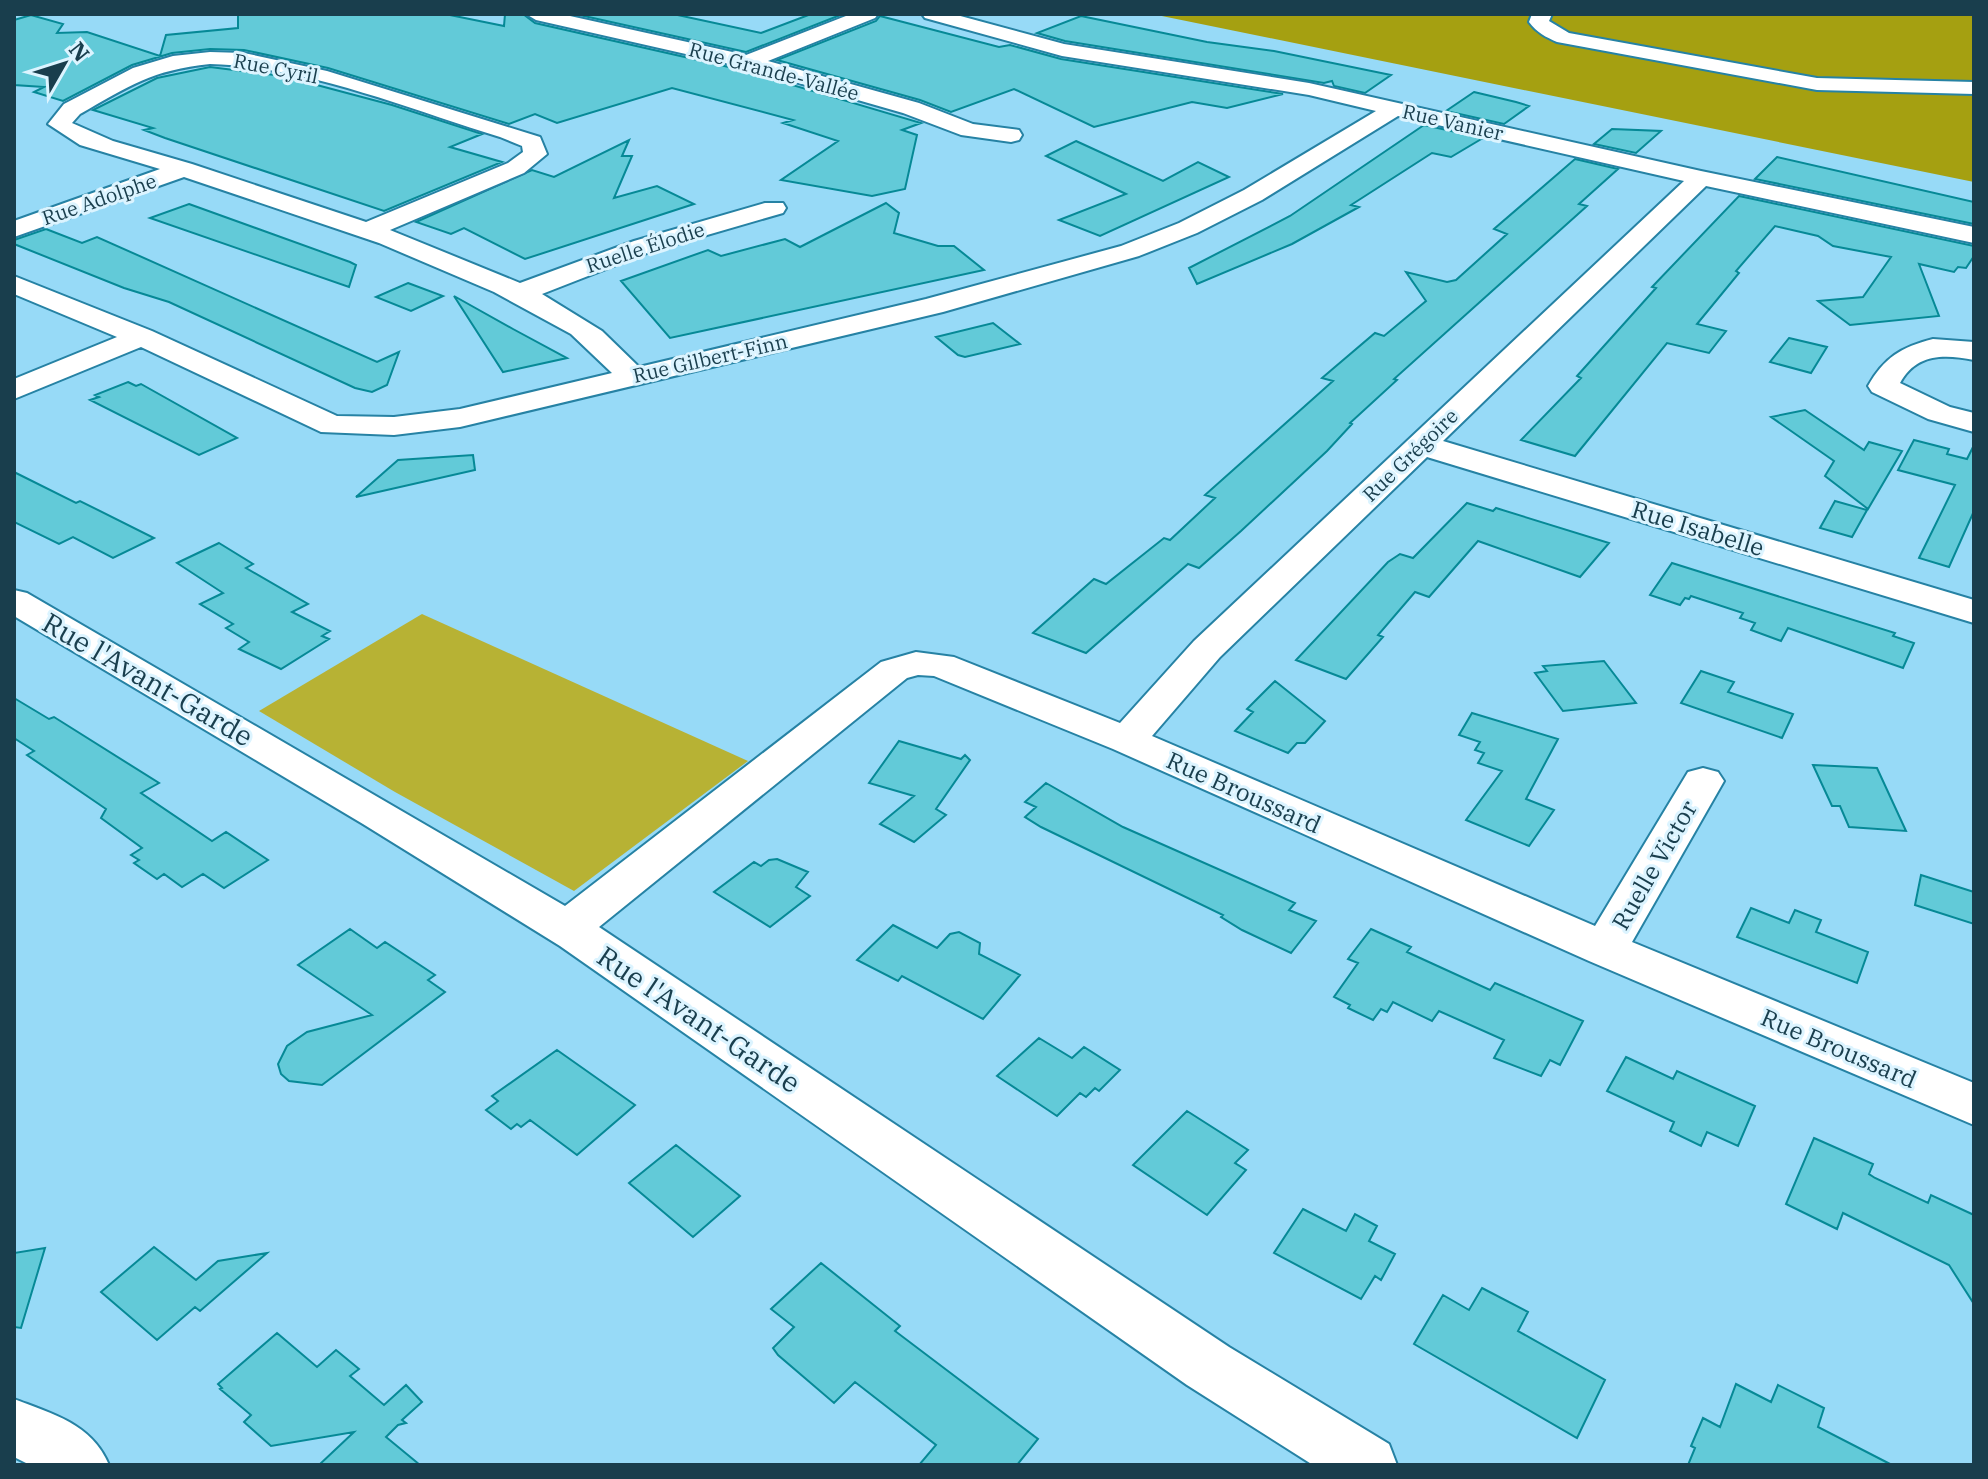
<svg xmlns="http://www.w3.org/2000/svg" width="1988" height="1479" font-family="'IBM Plex Serif',serif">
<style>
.green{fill:#b7b234}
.forest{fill:#a5a011}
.building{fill:#62cad8;stroke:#068996;stroke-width:2}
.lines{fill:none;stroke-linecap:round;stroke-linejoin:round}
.minor-casing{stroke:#2682a4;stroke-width:4}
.minor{fill:#fff;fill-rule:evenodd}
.labels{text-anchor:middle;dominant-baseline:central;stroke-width:6;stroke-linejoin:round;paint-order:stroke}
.far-street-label{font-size:20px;fill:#193e4d;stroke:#dcf4ff}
.street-label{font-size:24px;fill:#193e4d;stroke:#dcf4ff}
.near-street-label{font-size:28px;fill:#193e4d;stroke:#dcf4ff}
</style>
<rect width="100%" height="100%" fill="#97daf7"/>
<!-- green -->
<path class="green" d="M422 614 748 761 574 891 395 792 259 711Z"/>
<!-- forest -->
<path class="forest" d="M1152 14H1974V182Z"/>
<!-- building -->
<path class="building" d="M238 14H445L504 26 505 14H523L535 23 742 70 921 123 902 130 917 135 905 189 872 196 781 180 838 141 783 123 793 120 672 88 557 123 535 114 509 124 328 68 244 50 210 49 172 53 132 65 63 101 34 92 44 87 14 85V20L31 15 63 24 57 33 87 32 160 56 166 35 238 28Z
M575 14H673L761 33 811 14H843L746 52Z
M880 16 999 47 1010 45 1061 59 1283 94 1227 108 1192 102 1094 127 1014 89 951 112 920 100 777 60 876 21Z
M1081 16 1207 42 1274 51 1391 75 1365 93 1334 86 1332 81 1324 83 1065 41 1037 33Z
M210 67 283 76 392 105 482 134 450 147 502 162 384 211 165 138 144 130 153 128 93 110 157 78Z
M1474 92 1516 102 1529 106 1504 124 1446 111Z
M1424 125 1483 138 1451 157 1432 153 1351 205 1359 207 1292 244 1197 284 1189 268 1290 216Z
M1612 129 1661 131 1636 153 1594 144Z
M629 140 622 156H632L614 198 657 186 694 204 525 259 464 228 451 234 416 222 532 170 554 177Z
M1076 141 1163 181 1198 162 1229 177 1100 236 1059 220 1126 194 1046 156Z
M1777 157 1974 202V224L1755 179Z
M1575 159 1618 169 1579 204 1587 206 1394 379 1397 380 1350 423 1352 424 1327 451 1241 531 1199 568 1188 564 1086 653 1033 633 1094 579 1106 584 1164 538 1170 540 1215 498 1205 495 1333 381 1322 378 1375 333 1384 336 1426 301 1406 272 1447 282 1456 280 1507 234 1494 229Z
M1739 196 1974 246V256L1966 268 1958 267 1954 272 1919 264 1939 316 1850 325 1818 301 1863 297 1891 257 1833 246 1818 236 1775 226 1736 271 1739 273 1697 324 1726 331 1709 353 1667 343 1575 456 1521 440 1581 378 1577 376 1656 288 1652 287Z
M886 203 899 213 894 233 938 246H954L984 270 670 338 621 281 708 250 721 256 785 239 800 247Z
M189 204 350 262 356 265 349 287 150 218Z
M46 229 82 243 97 237 377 362 399 352 387 385 372 392 355 388 169 302 124 288 14 244V240Z
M408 283 443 296 411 311 376 297Z
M454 296 513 329 567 358 503 372Z
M993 323 1020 344 965 357 958 355 936 337Z
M1789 338 1827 347 1811 373 1770 362Z
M128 382 136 386 141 384 237 438 199 455 90 400 99 397 95 395Z
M1805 410 1864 450 1869 442 1902 451 1868 509 1825 476 1834 461 1771 417Z
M1914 440 1949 449 1947 454 1967 459 1974 445V511L1949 567 1919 558 1955 485 1898 470Z
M473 455 475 470 356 497 398 460Z
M14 472 76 503 80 501 154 538 113 558 73 537 59 544 14 522Z
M1835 501 1867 510 1852 537 1820 528Z
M1467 503 1493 511 1496 508 1609 543 1580 577 1478 541 1429 597 1415 592 1378 635 1383 637 1346 679 1296 660 1388 562 1400 554 1413 558Z
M219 543 253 564 246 568 308 604 292 612 330 631 322 636 329 639 281 669 239 649 249 642 226 628 233 624 200 604 223 593 177 563Z
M1672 563 1895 633 1893 636 1914 643 1903 668 1788 628 1781 641 1751 630 1755 623 1740 618 1743 613 1691 596 1689 599 1685 598 1680 605 1650 595Z
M1604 661 1636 703 1563 711 1535 673 1547 671 1543 666Z
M1701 671 1734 682 1728 692 1793 714 1782 738 1681 703Z
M1275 681 1325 721 1305 743H1297L1288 753 1235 731 1253 712 1247 709Z
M14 698 49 719 54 717 159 783 141 793 212 841 226 832 268 860 224 888 203 874 182 887 164 874 157 879 134 863 139 860 131 855 142 848 101 818 106 809 27 755 34 751 14 738Z
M1472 713 1558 739 1526 799 1554 810 1529 846 1466 820 1502 771 1478 763 1484 753 1475 750 1480 742 1459 735Z
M899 741 961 759 965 755 970 760 936 809 946 815 914 842 880 824 914 796 869 783Z
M1813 765 1877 768 1906 831 1849 827 1840 806H1832Z
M1046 783 1123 827 1295 903 1289 910 1316 921 1291 953 1242 930 1221 917 1223 915 1041 827 1025 817 1036 807 1025 802Z
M777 859 808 872 796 887 810 896 770 927 714 892 754 862 761 866 769 860Z
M1921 875 1974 892V924L1915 905Z
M1751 908 1789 923 1795 910 1821 920 1816 932 1868 952 1857 983 1737 937Z
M893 925 937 948 950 934 959 932 980 943 979 954 1020 975 983 1019 902 976 898 981 857 960Z
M350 929 377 948 385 942 435 975 428 980 445 992 322 1085 289 1081 281 1074 278 1064 287 1046 307 1032 372 1015 298 965Z
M1371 929 1411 947 1407 952 1490 990 1495 983 1583 1021 1560 1065 1550 1060 1541 1076 1494 1058 1504 1040 1439 1011 1432 1021 1393 1002 1387 1012 1381 1009 1373 1020 1348 1008 1350 1005 1334 997 1358 963 1348 959Z
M1039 1038 1072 1058 1084 1047 1120 1070 1099 1091 1095 1088 1086 1097 1080 1093 1057 1116 997 1076Z
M557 1050 635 1105 577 1155 530 1120 521 1127 517 1124 511 1129 486 1110 498 1101 492 1096Z
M1626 1057 1673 1079 1677 1071 1755 1106 1738 1146 1707 1132 1701 1146 1670 1131 1674 1122 1607 1091Z
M1187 1111 1248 1150 1235 1163 1246 1170 1207 1215 1133 1165Z
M1814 1138 1873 1164 1869 1174 1875 1178 1928 1203 1931 1195 1974 1215V1304L1949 1265 1843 1213 1837 1229 1786 1204Z
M676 1145 740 1196 693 1237 629 1183Z
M1303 1209 1346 1231 1355 1214 1377 1226 1369 1241 1395 1254 1381 1280 1375 1276 1361 1299 1274 1253Z
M154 1247 196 1280 218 1261 267 1253 200 1311 195 1307 157 1340 101 1292Z
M45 1248 21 1328 14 1327V1253Z
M821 1263 900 1326 895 1331 1038 1439 1017 1465H919L936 1445 855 1382 834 1403 778 1355 773 1348 794 1327 771 1309Z
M1482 1288 1528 1312 1518 1331 1605 1380 1577 1438 1414 1344 1443 1295 1469 1310Z
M277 1333 317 1367 336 1350 359 1369 350 1376 384 1405 406 1385 422 1402 402 1420 406 1423 398 1425 386 1437 420 1465H319L354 1432 271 1446 244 1422 251 1415 220 1389 222 1388 218 1384Z
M1736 1384 1771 1402 1778 1385 1824 1408 1818 1427 1892 1465H1688L1695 1448 1691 1446 1703 1418 1720 1427Z"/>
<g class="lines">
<defs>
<path id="minor" d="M526 14H561L746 55 851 14H878L875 18 768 61 919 103 973 124 1019 130 1022 135 1019 140 1011 142 961 135 903 113 743 67 536 20Z
M922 14H953L1064 44 1309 83 1701 171 1974 227V243L1706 186 1443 441 1974 600V623L1427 457 1220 657 1152 736 1595 926 1688 772 1703 768 1718 772 1724 781 1632 942 1974 1083V1125L1589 961 1113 749 934 676 918 675 907 678 599 927 1229 1347 1389 1444 1397 1465H1313L1187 1385 560 946 363 824 14 616V590L27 593 565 906 881 662 916 652 954 657 1120 723 1194 641 1684 181 1398 116 1262 200 1197 233 1139 256 943 312 460 427 394 435 321 432 141 347 14 399V379L117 337 14 294V276L152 331 337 416 394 417 460 409 612 373 571 334 494 292 379 243 184 177 14 237V221L160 169 80 145 48 124 64 104 133 68 173 56 210 52 244 53 327 71 540 137 547 154 524 173 390 230 520 283 634 241 765 203H783L786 208 783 213 652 251 542 294 602 331 639 367 926 299 1121 246 1179 223 1244 190 1376 111 1309 95 1062 56 925 18ZM210 64C309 67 406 108 500 137L522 146 523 152 508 163 366 222 192 164 113 141 72 123 80 114C129 86 152 70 210 64Z
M1532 14H1552L1549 21 1569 33 1817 78 1974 82V94L1817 90 1557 42C1546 37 1537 33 1529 22Z
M1933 339 1974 342V360C1945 354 1916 353 1900 383L1950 407 1974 413V432L1928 419 1872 392 1868 386C1884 358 1901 347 1933 339Z
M14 1399C53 1414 92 1424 109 1465H30L14 1457Z"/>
</defs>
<!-- minor casing -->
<use href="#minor" class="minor-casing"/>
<!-- minor -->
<use href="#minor" class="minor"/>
</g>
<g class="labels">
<!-- far-street labels -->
<g class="far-street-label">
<text transform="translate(276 68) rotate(11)">Rue Cyril</text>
<text transform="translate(774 71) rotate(15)">Rue Grande-Vallée</text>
<text transform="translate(1453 122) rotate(13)">Rue Vanier</text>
<text transform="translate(99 199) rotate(-19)">Rue Adolphe</text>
<text transform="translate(645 247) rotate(-18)">Ruelle Élodie</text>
<text transform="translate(710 358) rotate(-13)">Rue Gilbert-Finn</text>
<text transform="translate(1410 455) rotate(-44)">Rue Grégoire</text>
</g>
<!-- street labels -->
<g class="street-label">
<text transform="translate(1698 528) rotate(17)">Rue Isabelle</text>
<text transform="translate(1244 792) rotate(24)">Rue Broussard</text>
<text transform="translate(1654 865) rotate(-60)">Ruelle Victor</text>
<text transform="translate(1839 1048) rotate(23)">Rue Broussard</text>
</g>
<!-- near-street labels -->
<g class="near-street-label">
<text transform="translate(148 679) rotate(30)">Rue l'Avant-Garde</text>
<text transform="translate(699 1019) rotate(34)">Rue l'Avant-Garde</text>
</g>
</g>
<!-- border -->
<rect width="1988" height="1479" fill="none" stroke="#193e4d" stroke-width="32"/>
<!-- north arrow -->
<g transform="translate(64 64) rotate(51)" stroke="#dcf4ff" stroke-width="6" paint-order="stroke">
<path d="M0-6L14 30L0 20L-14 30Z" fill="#193e4d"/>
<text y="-12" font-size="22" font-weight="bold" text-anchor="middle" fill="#193e4d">N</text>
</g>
</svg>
